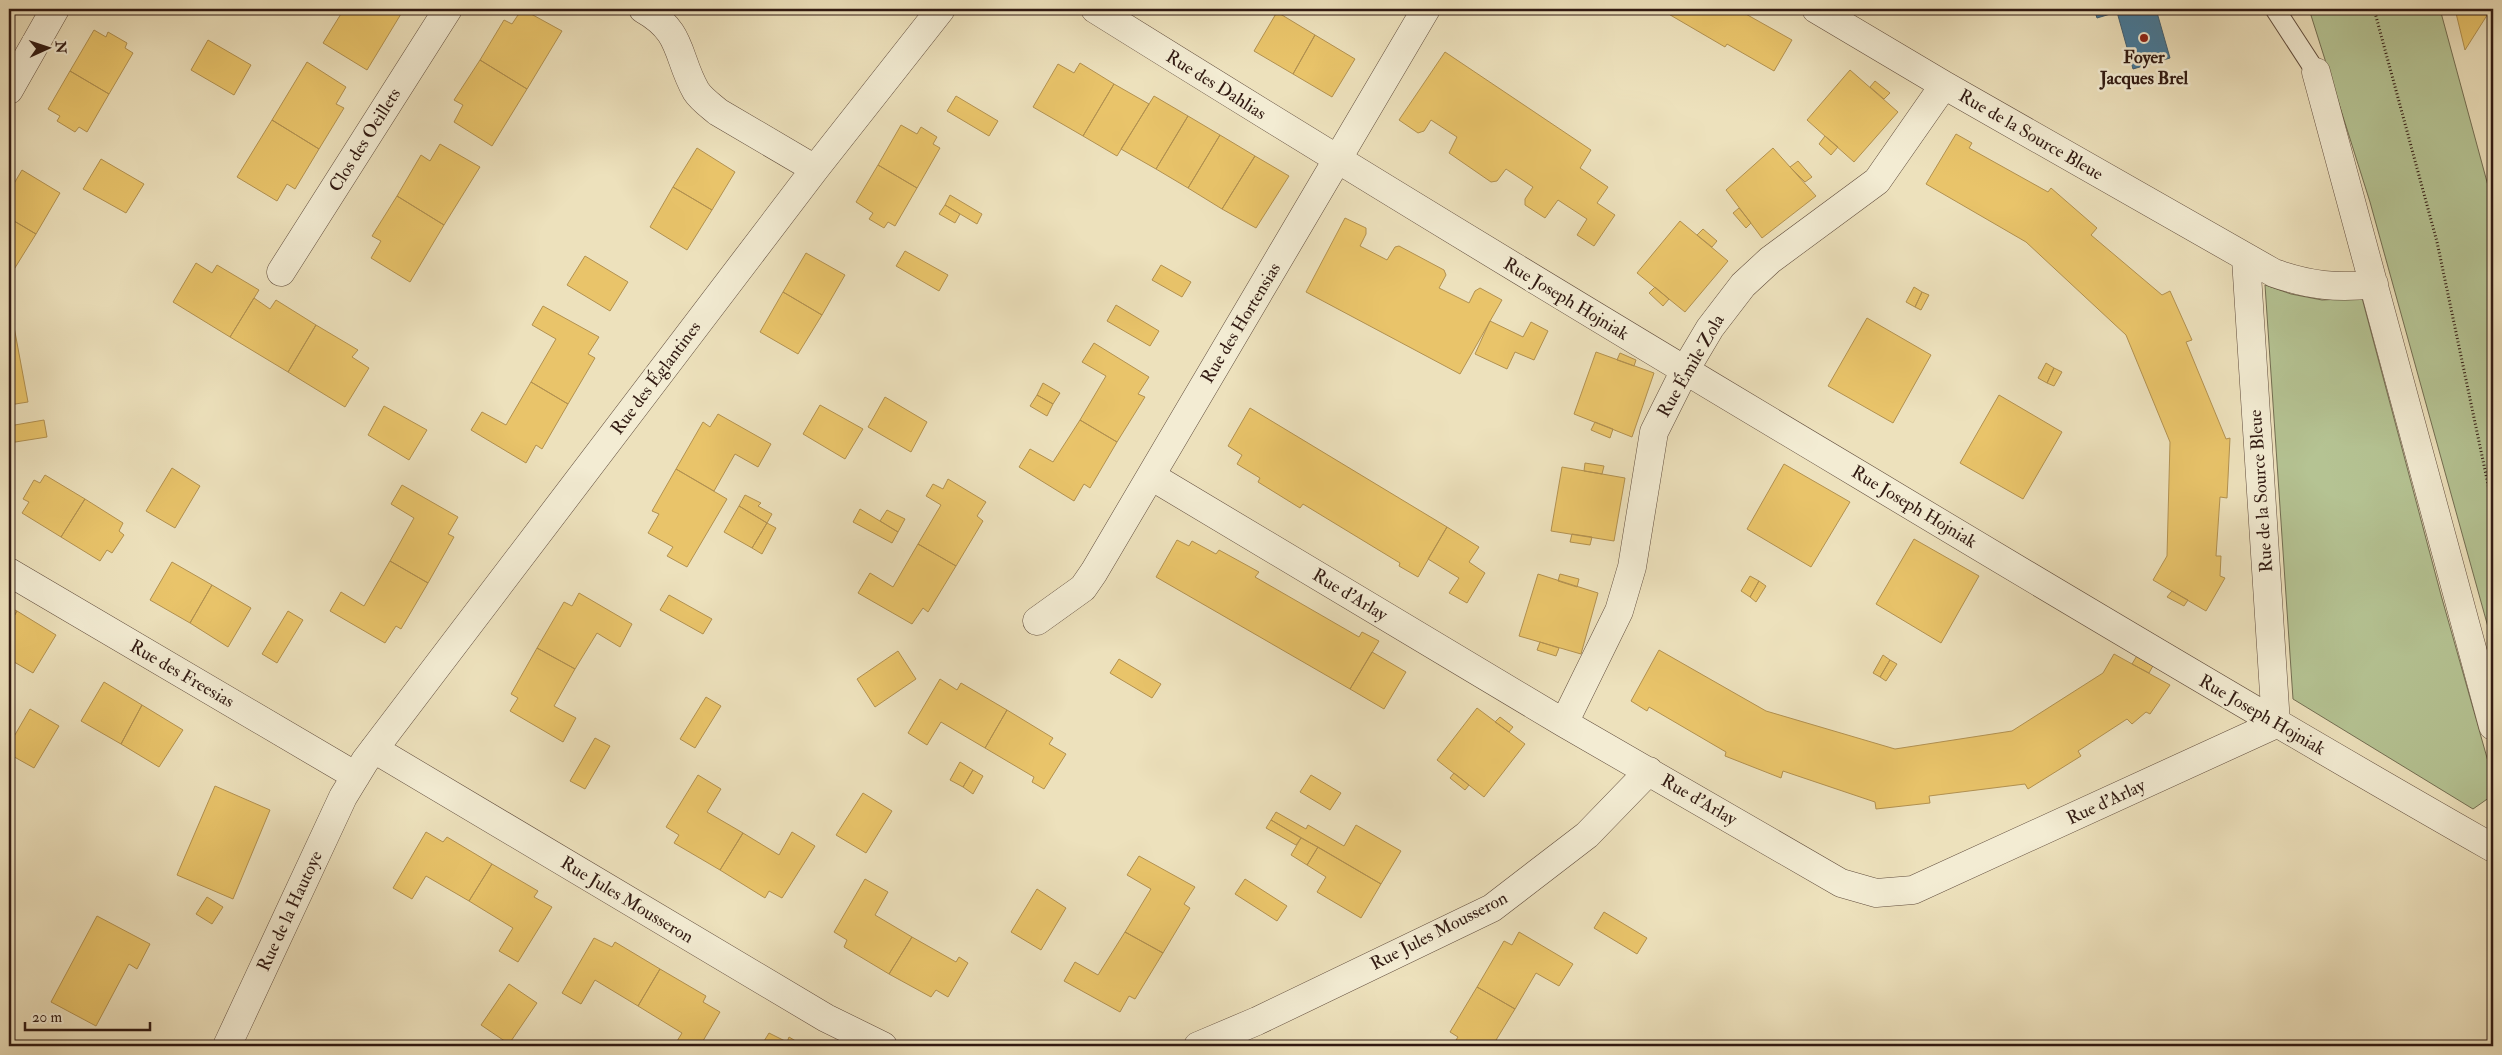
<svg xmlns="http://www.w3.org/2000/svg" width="2502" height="1055" font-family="'IM FELL Double Pica',serif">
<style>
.green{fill:#b5c393;stroke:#736e52}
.homes{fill:#e9c46a;stroke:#b29150}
.public{fill:#457b9d;stroke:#3f5e73}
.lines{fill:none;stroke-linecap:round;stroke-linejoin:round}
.lane-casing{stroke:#604c3c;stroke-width:21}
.street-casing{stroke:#604c3c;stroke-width:29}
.path{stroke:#311a12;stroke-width:3;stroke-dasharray:1 2.5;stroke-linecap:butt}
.lane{stroke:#f3ecd3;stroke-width:19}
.street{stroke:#f3ecd3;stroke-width:28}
.poi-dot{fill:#8f2418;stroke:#f3ecd3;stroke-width:2}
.labels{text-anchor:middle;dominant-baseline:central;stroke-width:5;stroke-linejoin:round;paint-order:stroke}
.poi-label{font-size:18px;font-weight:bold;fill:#311a12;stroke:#f3ecd3}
.street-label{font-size:18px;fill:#311a12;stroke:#f3ecd3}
</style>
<rect width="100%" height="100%" fill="#ede1bc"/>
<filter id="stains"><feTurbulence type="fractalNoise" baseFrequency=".004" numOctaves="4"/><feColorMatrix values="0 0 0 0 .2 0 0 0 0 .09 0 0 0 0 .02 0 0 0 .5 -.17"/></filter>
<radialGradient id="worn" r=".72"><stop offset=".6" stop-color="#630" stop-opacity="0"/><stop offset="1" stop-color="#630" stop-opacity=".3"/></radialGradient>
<!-- green -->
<path class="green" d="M2309 9H2440L2493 204V645L2370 202Z
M2265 285 2291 294 2322 300 2362 298 2441 595 2493 779V795L2473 809 2293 699Z"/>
<!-- homes -->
<path class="homes" d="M344 9H404L367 70 323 43Z
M522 9 562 31 527 89 480 60 504 20 512 24Z
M1660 9H1747L1744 13 1792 40 1774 71 1727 44 1725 47Z
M2455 9H2491L2465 50Z
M1277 12 1315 35 1293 74 1254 51Z
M94 30 106 37 108 32 127 43 125 48 133 53 109 94 70 71Z
M1315 35 1355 59 1332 97 1293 74Z
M208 40 251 65 234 95 191 70Z
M1445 52 1591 150 1580 168 1608 187 1597 203 1615 215 1594 246 1577 235 1587 219 1558 200 1545 218 1525 205V199L1533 187 1506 169 1497 181 1491 182 1449 153 1457 137 1431 120 1424 131 1418 133 1399 120Z
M480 60 527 89 492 146 454 122 463 105 454 100Z
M307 62 346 87 336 104 344 108 319 149 272 120Z
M1080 63 1114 84 1083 136 1033 107 1058 64 1074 73Z
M1850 70 1898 112 1854 162 1807 120Z
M70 71 109 94 87 132 79 127 75 132 57 121 60 116 48 109Z
M1875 81 1890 93 1884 99 1870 87Z
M1114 84 1149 104 1117 156 1083 136Z
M956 96 998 121 989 136 947 111Z
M1154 96 1188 116 1156 169 1121 149Z
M1188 116 1220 135 1188 188 1156 169Z
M272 120 319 149 295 189 287 184 277 201 237 177Z
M901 125 917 134 921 127 937 137 933 144 940 148 917 188 878 165Z
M1956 134 1972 143 1969 148 2048 192 2051 188 2097 228 2091 235 2162 295 2170 291 2192 340 2186 342 2226 439 2230 438 2227 498 2220 497 2216 556H2221L2220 576 2225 578 2206 611 2153 580 2167 556 2170 442 2126 335 2026 242 1926 184Z
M1220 135 1255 156 1222 209 1188 188Z
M1825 136 1838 147 1831 155 1819 144Z
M440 144 480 167 444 225 397 196 421 155 430 161Z
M697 148 735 172 712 210 673 187Z
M1773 148 1816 196 1762 238 1726 190Z
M1255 156 1289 176 1256 228 1222 209Z
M101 159 144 184 126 213 83 189Z
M1798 161 1812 177 1805 182 1790 167Z
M878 165 917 188 895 226 888 222 884 228 869 219 873 213 856 202Z
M22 170 60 193 36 234 9 218V192Z
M673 187 712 210 687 250 650 227Z
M950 195 982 214 977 224 945 205Z
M397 196 444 225 410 282 371 258 381 241 372 236Z
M945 205 960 214 955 223 939 214Z
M1739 208 1751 223 1746 228 1733 213Z
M9 218 36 234 13 271 9 268Z
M1345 218 1366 228V234L1360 246 1387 260 1395 247 1399 246 1444 270 1446 275 1439 288 1469 303 1475 291 1480 288 1502 300 1460 374 1306 292Z
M1680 221 1728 261 1685 312 1637 273Z
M1703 229 1717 241 1712 247 1697 235Z
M905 251 948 275 939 291 896 266Z
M806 253 845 275 822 315 783 292Z
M585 256 628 282 610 311 567 285Z
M196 263 212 273 217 265 259 290 230 337 173 302Z
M1161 265 1191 282 1182 297 1152 280Z
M1655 287 1669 299 1663 306 1649 293Z
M1914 287 1922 292 1915 307 1906 302Z
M783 292 822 315 798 354 760 332Z
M1922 292 1929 295 1921 310 1915 307Z
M254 298 270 309 276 300 316 325 288 372 230 337Z
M1116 305 1159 331 1150 346 1107 321Z
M543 306 599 337 588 354 595 358 568 404 531 382 556 339 532 325Z
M9 316H12L28 402 9 405Z
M1867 318 1931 355 1893 423 1828 386Z
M1490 321 1523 337 1531 322 1548 331 1534 360 1515 352 1507 369 1475 354Z
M316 325 358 350 352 357 369 368 345 407 288 372Z
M1094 343 1149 377 1138 394 1145 397 1117 442 1080 420 1106 376 1082 362Z
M1596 352 1654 373 1632 437 1574 414Z
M1620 353 1636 360 1634 366 1617 360Z
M2046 363 2054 368 2047 383 2038 378Z
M2054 368 2062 372 2054 386 2047 383Z
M531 382 568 404 542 449 536 445 526 463 471 430 482 412 506 425Z
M1043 383 1060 393 1053 404 1037 395Z
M1037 395 1053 404 1047 416 1030 406Z
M1999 395 2062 432 2023 499 1960 463Z
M885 397 927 422 911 452 868 427Z
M820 405 863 429 845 459 803 434Z
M384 406 427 430 409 460 368 435Z
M1250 408 1447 527 1418 577 1399 566 1400 563 1303 504 1300 508 1258 482 1260 478 1237 464 1242 455 1228 446Z
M718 414 771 444 758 467 735 454 714 491 676 469 703 422 710 427Z
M44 420 47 437 9 443V426Z
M1080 420 1117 442 1090 488 1084 484 1074 501 1019 467 1030 449 1053 462Z
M1595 422 1613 429 1610 438 1591 430Z
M1585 463 1604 466 1602 474 1584 471Z
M1784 464 1850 502 1811 567 1747 529Z
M1562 467 1625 478 1614 541 1551 531Z
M172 468 200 486 175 528 146 511Z
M676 469 727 499 687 567 667 556 673 547 648 533 659 514 652 511Z
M45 475 85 499 61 537 22 513 29 502 23 499 34 480 40 483Z
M948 479 986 502 977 516 983 521 956 566 918 544 941 505 926 496 933 484 943 489Z
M402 485 458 517 448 534 454 537 428 583 390 561 414 518 391 504Z
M745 495 761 503 758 506 772 514 767 523 739 506Z
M85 499 123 523 119 531 124 535 112 553 107 550 100 561 61 537Z
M739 506 767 523 752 548 724 532Z
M860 509 898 532 892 543 853 522Z
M887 510 905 519 898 532 880 521Z
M767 523 776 528 762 554 752 548Z
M1447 527 1479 547 1469 562 1485 573 1467 603 1449 593 1459 578 1428 559Z
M1572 534 1592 537 1590 545 1570 542Z
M1914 539 1979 576 1941 643 1876 604Z
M1177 540 1189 546 1192 541 1216 554 1219 550 1259 572 1255 577 1359 637 1362 632 1379 641 1350 689 1156 577Z
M918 544 956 566 928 612 923 608 912 624 858 593 870 573 893 587Z
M390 561 428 583 401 629 396 626 385 643 330 611 341 592 364 606Z
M172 562 212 585 190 623 150 600Z
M1538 574 1598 593 1581 654 1519 636Z
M1560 574 1579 579 1577 587 1558 581Z
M1750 576 1759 581 1750 597 1741 591Z
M1759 581 1766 586 1756 602 1750 597Z
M212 585 251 608 228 647 190 623Z
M2172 591 2188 600 2184 606 2167 597Z
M579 593 632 624 620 647 597 633 575 669 537 648 564 602 572 606Z
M669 595 712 619 703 634 660 610Z
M9 607 17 611 9 625Z
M17 611 56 635 33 673 9 659V625Z
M288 611 303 620 277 663 262 654Z
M1540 642 1559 648 1556 656 1537 650Z
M537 648 575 669 554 706 576 718 563 742 510 711 518 698 511 694Z
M1659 650 1766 711 1895 749 2012 731 2103 673 2114 654 2170 685 2150 714 2146 712 2132 724 2127 719 2078 751 2081 756 2028 789 2025 784 1929 796 1930 803 1876 809 1875 802 1783 771 1781 778 1725 756 1726 752 1649 707 1647 711 1631 701Z
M898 651 916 679 875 707 857 679Z
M1372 652 1406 672 1384 709 1350 689Z
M2138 654 2154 664 2149 673 2132 664Z
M1883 655 1890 660 1880 677 1873 673Z
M1119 659 1161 684 1152 698 1110 673Z
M1890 660 1897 664 1886 681 1880 677Z
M940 679 957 690 961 683 1007 710 985 748 941 722 927 745 908 733Z
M104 682 142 705 121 744 81 721Z
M706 697 721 706 695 748 680 739Z
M142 705 183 730 159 767 121 744Z
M1477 708 1525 744 1484 797 1437 760Z
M30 709 59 726 34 768 9 754V745Z
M1007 710 1053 738 1049 744 1066 754 1044 789 1032 782 1034 777 985 748Z
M1500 717 1513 727 1509 732 1495 722Z
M595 738 610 746 585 789 570 781Z
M960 762 973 770 963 787 950 780Z
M973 770 983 776 973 794 963 787Z
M1454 773 1469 785 1465 790 1450 778Z
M698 775 721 789 707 812 743 833 720 870 674 843 679 835 666 827Z
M1311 775 1341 793 1330 810 1300 792Z
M215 786 270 810 233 899 177 875Z
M863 793 892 811 866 853 836 835Z
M1276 812 1306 829 1308 825 1344 846 1356 825 1401 851 1381 884 1271 820Z
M1271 820 1301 838 1296 845 1266 828Z
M426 832 443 842 447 837 492 864 469 901 426 876 412 899 393 888Z
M792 832 815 846 782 898 769 891 765 898 720 870 743 833 779 855Z
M1301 838 1318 847 1307 865 1291 855Z
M1318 847 1381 884 1361 918 1317 892 1326 877 1307 865Z
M1139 856 1195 887 1184 904 1190 908 1163 953 1125 932 1151 889 1127 875Z
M492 864 538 891 534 897 552 907 518 962 499 951 513 928 469 901Z
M865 879 888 892 875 915 912 937 889 974 844 947 847 940 834 932Z
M1245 879 1287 906 1277 921 1235 894Z
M1037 889 1066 908 1041 950 1011 932Z
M207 897 223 907 212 924 196 914Z
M1604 912 1647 938 1637 954 1594 928Z
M97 916 150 944 137 969 129 964 96 1026 51 1002Z
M1125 932 1163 953 1135 999 1129 996 1120 1012 1064 981 1075 962 1098 975Z
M1519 932 1573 964 1559 986 1536 973 1515 1009 1477 987 1504 941 1512 945Z
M912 937 956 962 959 957 968 963 948 997 936 990 931 997 889 974Z
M594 938 612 947 615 942 660 969 638 1006 595 980 581 1004 562 993Z
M660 969 706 996 703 1002 720 1012 700 1046H674L682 1033 638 1006Z
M509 984 537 1003 509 1044 481 1025Z
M1477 987 1515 1009 1493 1045 1495 1046H1452L1458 1037 1450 1032Z
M769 1033 787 1042 789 1037 804 1046H761Z"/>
<!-- public -->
<path class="public" d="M2094 9H2156L2170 58 2133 69 2117 12 2097 18Z"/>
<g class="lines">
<defs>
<path id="lane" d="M2275 9 2316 72"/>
<path id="street" d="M643 9C684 32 676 56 696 91 701 99 711 106 718 112L815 169
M1095 9C1350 168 1607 324 1865 478 2073 603 2282 728 2493 848
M1816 9 1944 85 2274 273C2308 285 2338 289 2374 284
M2316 72 2493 726
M9 90 55 9
M281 272 448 9
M1151 476 1564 723 1841 883 1876 893 1913 890 2276 724 2246 259
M9 572 356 776
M1037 621 1083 588 1094 572 1426 9
M1564 723 1619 611 1632 567 1654 432 1685 370 1710 328 1743 285 1770 260 1877 181 1944 85
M374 749 826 1018 883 1046
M227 1046 343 797 365 761 815 169 941 9
M1198 1046 1257 1021 1492 908 1587 835 1649 771"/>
</defs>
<!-- lane casing -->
<use href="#lane" class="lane-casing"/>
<!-- street casing -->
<use href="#street" class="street-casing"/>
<!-- path -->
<path class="path" d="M2374 9 2437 242 2493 508"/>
<!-- lane -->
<use href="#lane" class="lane"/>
<!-- street -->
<use href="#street" class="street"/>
</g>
<!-- markers -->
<circle class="poi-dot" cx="2144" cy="38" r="5"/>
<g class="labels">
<!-- poi labels -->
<g class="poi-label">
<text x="2144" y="57">Foyer<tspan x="2144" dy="21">Jacques Brel</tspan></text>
</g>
<!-- street labels -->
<g class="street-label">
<text transform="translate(1216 85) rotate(32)">Rue des Dahlias</text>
<text transform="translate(2031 135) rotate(30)">Rue de la Source Bleue</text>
<text transform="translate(365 140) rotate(-58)">Clos des Oeillets</text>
<text transform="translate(1566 299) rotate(31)">Rue Joseph Hojniak</text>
<text transform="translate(1241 323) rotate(-59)">Rue des Hortensias</text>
<text transform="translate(1691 366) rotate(-60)">Rue Émile Zola</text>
<text transform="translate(656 378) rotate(-53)">Rue des Églantines</text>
<text transform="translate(2261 491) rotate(-94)">Rue de la Source Bleue</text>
<text transform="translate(1914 507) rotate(31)">Rue Joseph Hojniak</text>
<text transform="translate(1350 595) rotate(31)">Rue d'Arlay</text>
<text transform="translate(182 674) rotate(30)">Rue des Freesias</text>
<text transform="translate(2262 715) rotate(30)">Rue Joseph Hojniak</text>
<text transform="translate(1699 800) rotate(30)">Rue d'Arlay</text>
<text transform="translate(2106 802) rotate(-25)">Rue d'Arlay</text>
<text transform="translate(627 900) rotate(31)">Rue Jules Mousseron</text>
<text transform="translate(290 911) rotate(-65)">Rue de la Hautoye</text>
<text transform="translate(1439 931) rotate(-27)">Rue Jules Mousseron</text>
</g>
</g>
<!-- margin -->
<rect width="2502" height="1055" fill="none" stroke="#ede1bc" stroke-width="30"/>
<rect x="10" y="10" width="2482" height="1035" fill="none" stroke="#311a12" stroke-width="2.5"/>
<rect x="15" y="15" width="2472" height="1025" fill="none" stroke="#311a12"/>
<!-- north arrow -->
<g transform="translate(48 48) rotate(87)" stroke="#f3ecd3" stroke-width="4" paint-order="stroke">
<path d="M0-4L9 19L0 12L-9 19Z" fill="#311a12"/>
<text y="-8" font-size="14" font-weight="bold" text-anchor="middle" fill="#311a12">N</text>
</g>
<!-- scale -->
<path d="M25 1022v8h125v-8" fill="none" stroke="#311a12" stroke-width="2.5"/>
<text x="32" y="1022" font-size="15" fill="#311a12" stroke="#f3ecd3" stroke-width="4" paint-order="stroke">20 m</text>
<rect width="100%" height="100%" filter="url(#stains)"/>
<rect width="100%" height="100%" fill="url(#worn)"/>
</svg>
